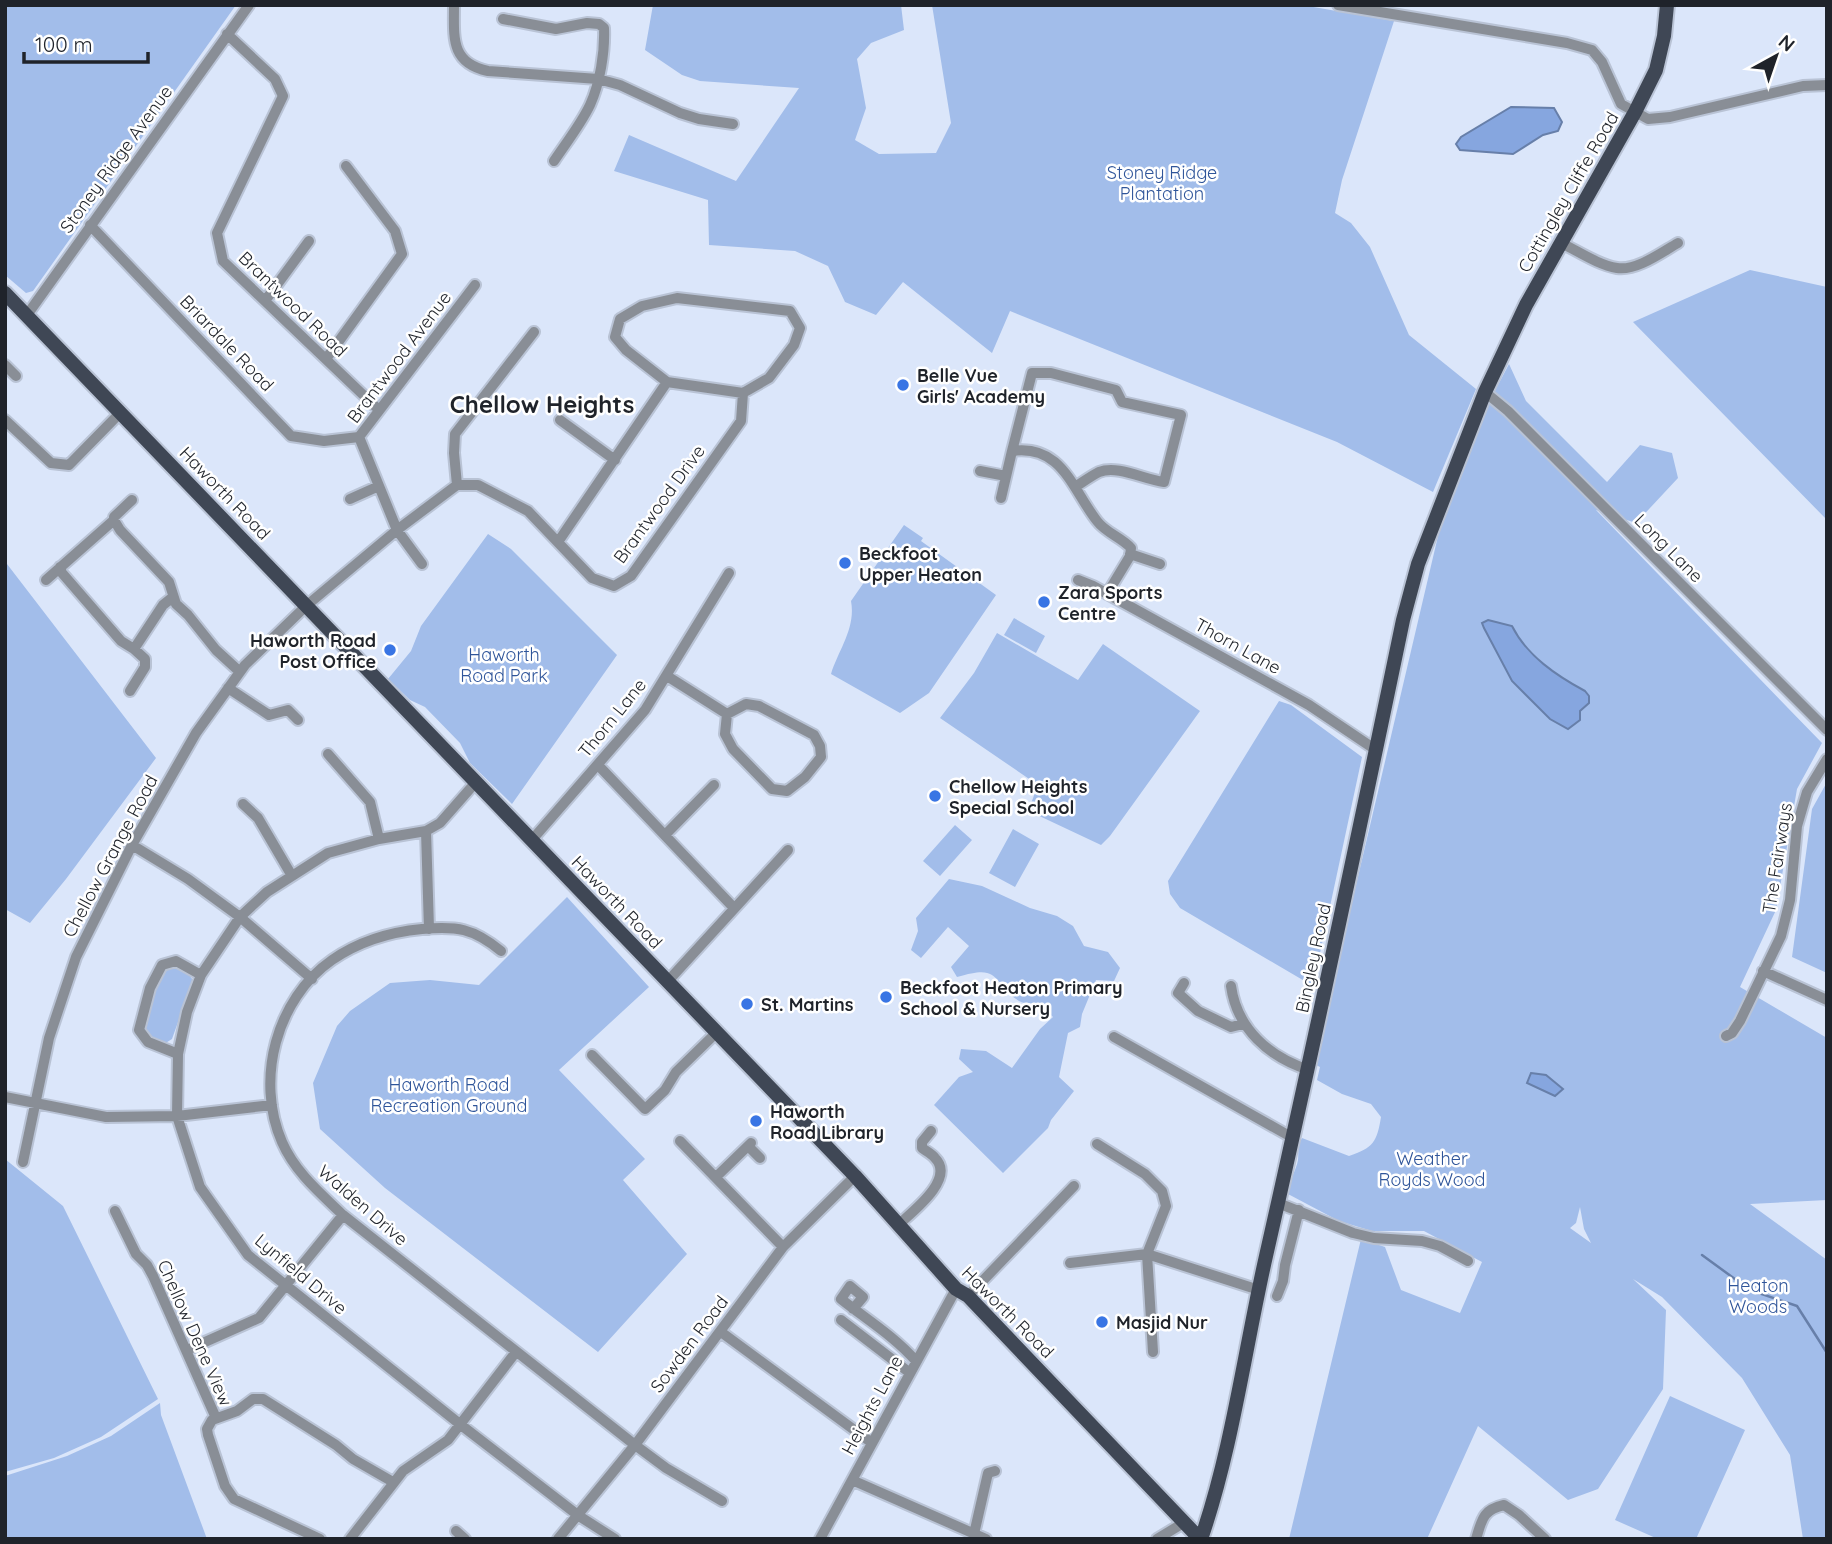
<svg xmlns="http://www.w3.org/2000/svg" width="1832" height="1544" font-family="Quicksand,sans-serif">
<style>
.green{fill:#a2bdea;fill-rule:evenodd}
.water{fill:#86a6df;stroke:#677fa9;stroke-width:2}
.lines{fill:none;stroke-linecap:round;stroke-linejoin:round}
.stream{stroke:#677fa9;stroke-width:2.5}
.minor-casing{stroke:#b9c3d5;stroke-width:14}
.major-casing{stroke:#b9c3d5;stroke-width:18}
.minor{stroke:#898e96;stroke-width:10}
.major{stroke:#3f4755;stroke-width:14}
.poi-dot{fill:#3975e4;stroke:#fff;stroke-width:2.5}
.labels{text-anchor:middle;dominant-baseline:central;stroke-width:5;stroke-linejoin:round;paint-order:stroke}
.street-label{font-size:18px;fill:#1f232a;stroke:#fff}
.park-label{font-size:18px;fill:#2f559a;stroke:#fff}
.poi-label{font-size:18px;font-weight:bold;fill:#1f232a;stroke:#fff;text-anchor:start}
.district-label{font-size:24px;font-weight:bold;fill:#1f232a;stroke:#fff}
</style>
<rect width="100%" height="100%" fill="#dbe6fa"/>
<!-- green -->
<path class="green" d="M5 5H236L33 291 26 293 5 275Z
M653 5H901L904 30 871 43 857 59 866 108 855 140 879 154 936 153 951 123 932 5H1302L1394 21 1342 180 1335 213 1351 223 1370 247 1409 335 1476 389 1433 492 1337 442 1010 311 992 353 903 282 876 315 845 302 828 266 795 251 709 245 708 200 614 171 629 135 736 181 799 88 700 81 682 75 645 50Z
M1750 270 1827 287V520L1633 322Z
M1509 364 1526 401 1607 482 1640 445 1672 453 1678 478 1636 523 1596 510 1822 743 1797 789 1776 910 1740 987 1827 1038V1200L1750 1204 1827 1260V1539H1803L1790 1455 1742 1378 1662 1297 1633 1279 1666 1310 1663 1389 1598 1489 1568 1500 1478 1426 1427 1539H1289L1361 1239 1385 1247 1401 1290 1460 1313 1482 1262 1424 1231H1372L1339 1221 1288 1194C1287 1183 1296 1172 1298 1160 1299 1152 1297 1146 1302 1138L1349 1156C1373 1148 1377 1142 1381 1117L1371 1104 1342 1094 1317 1080 1320 1067 1314 1064 1442 519 1490 400ZM1580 1207 1584 1229 1591 1243 1570 1228 1576 1223Z
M904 525 923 538 921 541 996 595 929 693 900 713 831 674C839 649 856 628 851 601Z
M488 534 511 549 617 655 512 804 470 763 460 743 425 707 410 700 388 679 411 651 421 626Z
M7 564 156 758 66 879 30 923 5 909Z
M1014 618 1045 636 1036 653 1004 635Z
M997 633 1078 680 1103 644 1200 711 1110 836 1101 845 1033 813 1030 806 1038 785 940 718 974 673Z
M1279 701 1291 705 1362 757 1313 986 1180 908 1170 894 1168 881Z
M1827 782V973L1792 957 1812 809Z
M955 825 972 840 940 876 923 861Z
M1013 829 1039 844 1015 887 989 873Z
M949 879 982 886 1030 908 1057 916 1073 926 1084 946 1108 952 1120 968 1114 981 1096 980 1082 1014 1080 1027 1068 1033 1059 1077 1074 1091 1051 1120 1048 1128 1003 1173 934 1105 959 1077 973 1072 959 1059 961 1049 986 1051 1012 1068 1040 1029 1053 1017C1050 1014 1045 1008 1040 1005 1034 1002 1026 1005 1019 1001 990 982 1003 963 957 977L951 967 969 946 948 927 921 958 911 950 918 931 916 918Z
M567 897 649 987 559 1070 645 1159 623 1180 687 1254 598 1352 385 1188 320 1129 313 1083 337 1026 350 1011 390 983 430 980 479 985Z
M177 966 186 971 193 980 172 1039 164 1044 150 1039 143 1029 154 990 165 969Z
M5 1159 63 1206 158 1399 101 1437 54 1458 5 1472Z
M1670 1396 1745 1430 1696 1539H1658L1615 1520Z
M160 1403 161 1415 207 1539H5V1476L67 1456 111 1436Z"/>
<!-- water -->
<path class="water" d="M1511 107 1554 108 1562 122 1558 131 1543 135 1513 154 1460 150 1456 144 1461 137Z
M1488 620 1512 626C1527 656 1557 676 1585 691L1589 696V703L1580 711V720L1568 729 1550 719 1512 681 1484 628 1482 623Z
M1531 1073 1546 1075 1563 1089 1555 1096 1527 1083Z"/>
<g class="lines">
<!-- stream -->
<path class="stream" d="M1702 1255 1750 1290 1797 1306 1827 1353"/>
<defs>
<path id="minor" d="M454 5C454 37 450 63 488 71L598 79 620 85 680 113 699 119 733 124
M1338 5 1567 43 1592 50 1602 62 1621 104 1648 119 1670 117 1803 86 1827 85
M503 19 556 29 587 23 599 24 604 28C605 52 600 83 590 105 581 124 566 143 554 161
M227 34 275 79 283 96 217 233 223 261 379 410
M90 225 291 436 324 441 359 437
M1561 243C1578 251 1598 265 1617 268 1637 271 1662 252 1678 243
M677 298 790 311 800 328 794 345 769 378 743 393 667 382 626 350 615 337 620 319 642 306Z
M265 301 309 241
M27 315 249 5
M326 359 402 254 395 231 346 166
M5 365 16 376
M1485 392 1508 411 1827 730
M5 420 51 463 69 465 121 412
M560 420 615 460
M1012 451 1032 373H1051L1116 390 1122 402 1181 415 1164 482C1143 479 1118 465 1099 472 1091 476 1083 482 1075 487
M980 471 1006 476
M457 485 454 453 455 434 534 332
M1001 498 1012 451C1062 444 1072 489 1097 521 1106 533 1121 537 1131 548L1130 556 1107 594
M350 499 379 486
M114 520V517L132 500
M558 542 667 382
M1130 554 1160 564
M422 564 397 530 359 437 475 285
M60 567 62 573 121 641 134 649 163 605 173 597
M46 580 114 520 120 530 169 582 176 604 188 615 216 650 240 672
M1078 580 1093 586 1309 705 1376 750
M667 676 727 714 746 704 759 706 814 735 820 746 821 757 805 777 787 791 772 789 733 749 725 734 727 714
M228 688 269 715 288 710 298 720
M130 691 145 667V659L134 649
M328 754 370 802 379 839
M598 765 734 908
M476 782 440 823 426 831 379 839 328 853 267 892 240 917 201 975 187 1012 178 1054 177 1116 200 1187 248 1255 461 1425 579 1516 615 1539
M243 804 258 818 292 876
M426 831 429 929
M666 834 714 785
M531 841 645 710 729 573
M132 845 188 879 240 917 312 979
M501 951C473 928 457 926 422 929 390 932 358 942 332 960 276 999 255 1080 282 1142 295 1172 320 1193 343 1215L635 1445 666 1468 722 1501
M1763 971 1827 1000
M668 981 788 850
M1184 983 1178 993 1198 1011 1231 1027 1243 1024
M1231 986C1237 1029 1269 1057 1309 1070
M1726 1036 1732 1033 1740 1021 1781 936 1790 900 1797 826 1807 792 1827 759
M1114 1037 1293 1138
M178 1054 148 1042 139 1030 150 988 162 965 176 961 201 975
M592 1055 645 1109 665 1090 676 1072 716 1033
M5 1097 106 1117 177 1116 272 1105
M680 1141 783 1247
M1097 1144 1145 1174 1162 1191 1166 1206 1147 1254 1153 1352
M748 1146 760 1158
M23 1162 49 1038 76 957 132 845 196 733 245 665 306 606 397 530 457 485H478L528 511 592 578 614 586 631 576 741 421 743 393
M716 1177 751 1143
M1278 1203 1353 1233 1374 1238 1422 1241 1440 1246 1468 1261
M115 1211 136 1254 147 1265 153 1276 216 1418
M898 1225C912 1212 956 1179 935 1158 932 1154 926 1151 922 1148V1142L931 1131
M1070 1263 1147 1254 1259 1290
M968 1296 1074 1186
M1277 1296 1283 1281 1285 1265 1299 1210
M853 1309 863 1297 850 1286 841 1299C866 1319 894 1336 916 1361
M841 1320 910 1373
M721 1332 872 1443
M187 1350 259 1318 343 1215
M852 1480 986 1539
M456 1531 465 1539
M974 1534 988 1473 995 1471
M320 1539 234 1499 225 1486 208 1435 207 1429 212 1420 237 1411 253 1399H263L336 1445 353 1459 393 1482
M350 1539 403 1471 448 1440 516 1352
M558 1539 635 1445 783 1247 855 1176
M820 1539 956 1289
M1157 1539 1185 1522
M1476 1539C1482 1520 1482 1510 1504 1505L1519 1515 1545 1539"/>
<path id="major" d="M5 293 855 1176 956 1289 968 1296 1200 1539
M1201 1539C1232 1450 1245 1348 1266 1256 1314 1044 1359 832 1403 620L1418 564 1485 392 1526 305 1635 112 1656 70 1664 36 1667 5"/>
</defs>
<!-- minor casing -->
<use href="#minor" class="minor-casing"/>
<!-- major casing -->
<use href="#major" class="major-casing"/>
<!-- minor -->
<use href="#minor" class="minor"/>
<!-- major -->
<use href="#major" class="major"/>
</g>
<!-- markers -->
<g class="poi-dot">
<circle cx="903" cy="385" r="7"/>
<circle cx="845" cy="563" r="7"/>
<circle cx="1044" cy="602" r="7"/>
<circle cx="390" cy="650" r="7"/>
<circle cx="935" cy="796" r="7"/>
<circle cx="886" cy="997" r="7"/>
<circle cx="747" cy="1004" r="7"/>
<circle cx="756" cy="1121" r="7"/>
<circle cx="1102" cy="1322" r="7"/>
</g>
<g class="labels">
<!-- street labels -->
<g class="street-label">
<text transform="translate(116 159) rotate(-54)">Stoney Ridge Avenue</text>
<text transform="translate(1568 192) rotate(-60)">Cottingley Cliffe Road</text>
<text transform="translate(293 304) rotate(44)">Brantwood Road</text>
<text transform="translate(227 343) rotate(46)">Briardale Road</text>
<text transform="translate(399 357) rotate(-53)">Brantwood Avenue</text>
<text transform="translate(225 493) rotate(46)">Haworth Road</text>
<text transform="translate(659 504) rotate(-54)">Brantwood Drive</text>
<text transform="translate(1669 548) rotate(45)">Long Lane</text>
<text transform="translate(1238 646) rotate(29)">Thorn Lane</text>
<text transform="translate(612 718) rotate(-51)">Thorn Lane</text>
<text transform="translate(110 856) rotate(-62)">Chellow Grange Road</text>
<text transform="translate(1777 858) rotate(-81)">The Fairways</text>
<text transform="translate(617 902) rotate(46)">Haworth Road</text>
<text transform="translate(1313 958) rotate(-78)">Bingley Road</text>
<text transform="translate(363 1205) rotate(41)">Walden Drive</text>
<text transform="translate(301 1274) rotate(40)">Lynfield Drive</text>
<text transform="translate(1008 1312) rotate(45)">Haworth Road</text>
<text transform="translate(195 1333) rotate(66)">Chellow Dene View</text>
<text transform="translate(689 1344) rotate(-53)">Sowden Road</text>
<text transform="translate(872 1405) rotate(-62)">Heights Lane</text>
</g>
<!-- park labels -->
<g class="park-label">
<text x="1162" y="172">Stoney Ridge<tspan x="1162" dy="21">Plantation</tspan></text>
<text x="504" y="654">Haworth<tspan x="504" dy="21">Road Park</tspan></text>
<text x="449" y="1084">Haworth Road<tspan x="449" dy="21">Recreation Ground</tspan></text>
<text x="1432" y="1158">Weather<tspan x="1432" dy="21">Royds Wood</tspan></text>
<text x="1758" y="1285">Heaton<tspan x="1758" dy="21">Woods</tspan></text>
</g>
<!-- poi labels -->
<g class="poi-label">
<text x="917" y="375">Belle Vue<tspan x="917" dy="21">Girls' Academy</tspan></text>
<text x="859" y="553">Beckfoot<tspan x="859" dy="21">Upper Heaton</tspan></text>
<text x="1058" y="592">Zara Sports<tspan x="1058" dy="21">Centre</tspan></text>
<text x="376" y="640" text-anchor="end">Haworth Road<tspan x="376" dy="21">Post Office</tspan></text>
<text x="949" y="786">Chellow Heights<tspan x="949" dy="21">Special School</tspan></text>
<text x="900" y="987">Beckfoot Heaton Primary<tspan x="900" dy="21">School &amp; Nursery</tspan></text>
<text x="761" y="1004">St. Martins</text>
<text x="770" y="1111">Haworth<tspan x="770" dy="21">Road Library</tspan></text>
<text x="1116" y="1322">Masjid Nur</text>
</g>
<!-- district labels -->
<g class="district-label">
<text x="542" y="404">Chellow Heights</text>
</g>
</g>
<!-- border -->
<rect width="1832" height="1544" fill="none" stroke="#1f232a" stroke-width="14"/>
<!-- north arrow -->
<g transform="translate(1776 56) rotate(40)" stroke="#ffffff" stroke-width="5" paint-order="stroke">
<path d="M0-5L12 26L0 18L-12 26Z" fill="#1f232a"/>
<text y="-10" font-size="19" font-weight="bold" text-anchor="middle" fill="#1f232a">N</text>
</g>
<!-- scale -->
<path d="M24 52v10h124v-10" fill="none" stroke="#1f232a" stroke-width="3.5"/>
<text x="35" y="52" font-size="21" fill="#1f232a" stroke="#ffffff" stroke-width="5" paint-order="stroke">100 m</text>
</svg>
